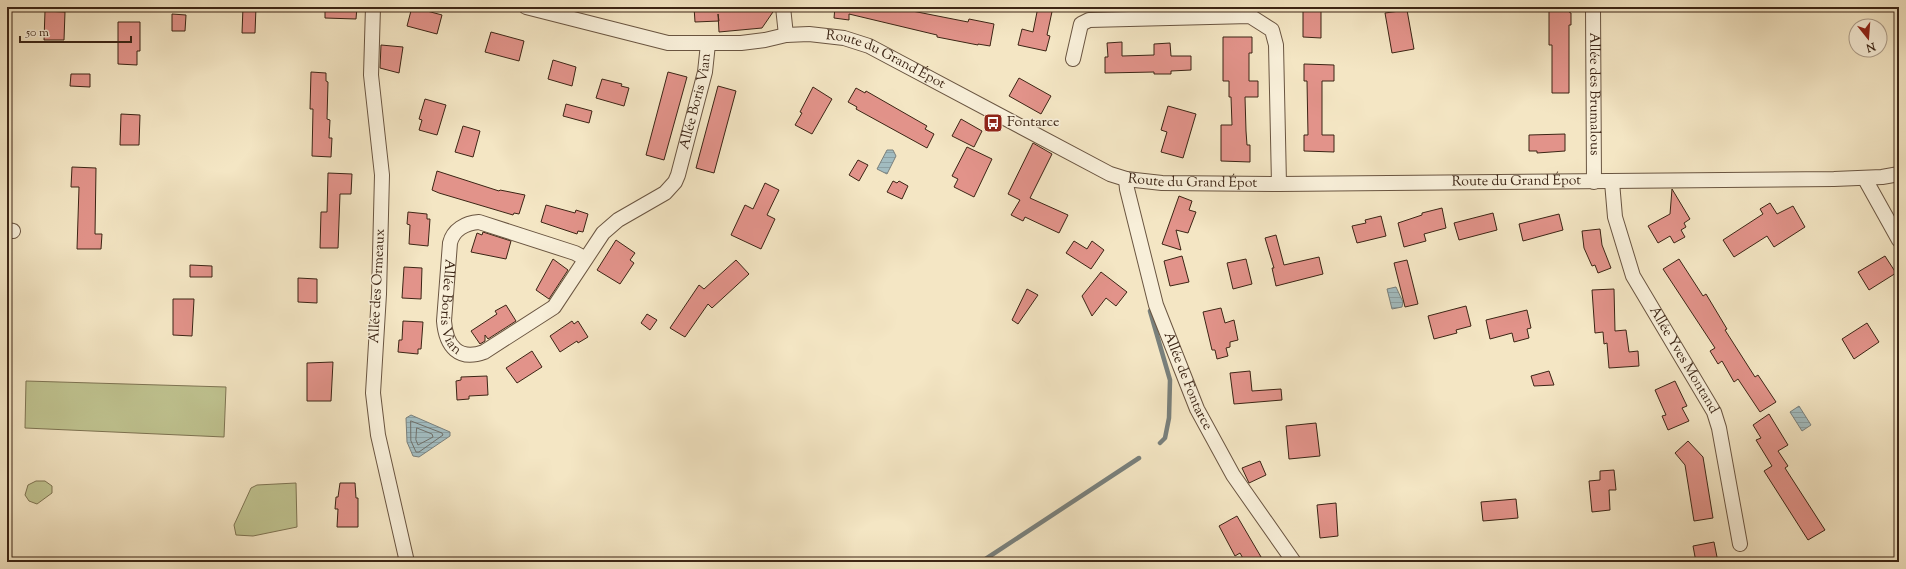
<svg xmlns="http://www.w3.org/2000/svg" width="1906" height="569" font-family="'Sorts Mill Goudy',serif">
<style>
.grass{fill:#c0c491;stroke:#7e7453}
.water{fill:url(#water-rules);stroke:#79807c}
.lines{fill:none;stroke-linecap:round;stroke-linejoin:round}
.shore{stroke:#6f706a;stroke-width:1}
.stream{stroke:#79807c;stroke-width:4.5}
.building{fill:#e2938a;stroke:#3c2515}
.street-casing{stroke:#6a5541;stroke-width:16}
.street{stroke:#f8efd9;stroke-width:14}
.labels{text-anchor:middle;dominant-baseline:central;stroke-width:3;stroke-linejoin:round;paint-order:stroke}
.street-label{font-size:14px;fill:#3c2515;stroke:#f8efd9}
.poi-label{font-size:14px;fill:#3c2515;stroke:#f8efd9;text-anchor:start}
</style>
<defs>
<pattern id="water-rules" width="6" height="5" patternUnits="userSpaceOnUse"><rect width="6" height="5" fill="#a2bcc0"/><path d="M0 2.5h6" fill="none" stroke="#8ca1a4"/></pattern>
</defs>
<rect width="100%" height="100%" fill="#f4e6c4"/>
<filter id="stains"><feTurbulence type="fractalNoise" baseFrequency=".005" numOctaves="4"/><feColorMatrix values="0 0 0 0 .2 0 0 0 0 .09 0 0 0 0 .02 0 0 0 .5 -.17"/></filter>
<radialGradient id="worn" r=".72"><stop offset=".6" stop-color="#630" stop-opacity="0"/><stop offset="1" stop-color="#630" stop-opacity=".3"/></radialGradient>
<!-- grass -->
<path class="grass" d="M26 381 226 387 224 437 25 428Z
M36 481H45L52 486V493L37 504 29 501 25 495 28 485Z
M296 483 297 527 253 536 236 535 234 525 251 488 257 485Z"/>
<!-- water -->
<path class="water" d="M887 150H893L896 156 887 174 877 169Z
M1396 287 1403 302 1402 307 1392 309 1387 289Z
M1799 406 1811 425 1802 431 1790 412Z
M411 415 450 432V436L419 457 413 456 407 442 406 418Z"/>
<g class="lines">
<!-- shore -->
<path class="shore" d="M411 421 442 433 443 435 419 452H416L411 441Z
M417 428 432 434 433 437 418 445 416 440Z"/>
<!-- stream -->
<path class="stream" d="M1150 311 1170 380 1169 418 1165 438 1160 443
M7 366 8 327
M981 562 1139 458"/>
</g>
<!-- building -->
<path class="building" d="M243 7H256L255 33H242Z
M325 7H357L356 19 325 18Z
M412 7 442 15 437 34 407 26Z
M694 7H718V10L751 7H775V9L762 28 719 32 718 14 719 21 695 22Z
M835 7H892L968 22 969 19 994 24 990 46 978 44V45L937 37V35L849 14V20L834 18Z
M1038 7H1053L1047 35 1050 36 1046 51 1018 45 1022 29 1033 32Z
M1303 7H1321V38L1303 37Z
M1549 7H1569V12L1571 13V25H1569V93H1552V45H1549Z
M1407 10 1414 49 1392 53 1385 13Z
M45 11 65 12 64 40H44Z
M172 14 186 15 185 31H172Z
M118 22H140V51H137V65L118 64Z
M491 32 524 41 519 61 485 52Z
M1223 37H1252V53H1249V81H1258V97H1245L1246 131 1247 145H1250V162L1221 161V125H1232L1231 97H1229V81H1223Z
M1122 42V56L1154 55V44L1170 43 1171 56H1191V70L1171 71V74H1154V72L1105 73V57H1108L1107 43Z
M381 45 403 47 399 73 380 68Z
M553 60 576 67 572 86 548 79Z
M1304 64 1334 65V81H1322V135H1334V152L1304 151V135H1308L1307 81H1304Z
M311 72 326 73V81L328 82 327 119 330 120 329 138H332L331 157 312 156 313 109H310Z
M668 72 687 77 664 160 646 155Z
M71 74H90V87L70 86Z
M1019 78 1051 96 1041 114 1009 96Z
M602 79 622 84 621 86 629 88 624 106 596 98Z
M718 86 736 91 714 173 696 168Z
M813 87 832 99 812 134 795 125 802 113 800 112Z
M856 88 865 93 866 91 927 126 925 129 934 134 927 148 856 109 857 107 848 102Z
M425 99 446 105 437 135 419 130 422 120 419 119Z
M566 104 592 111 589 123 563 116Z
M1168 106 1196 114 1183 158 1161 152 1167 132 1161 130Z
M121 114 140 115 139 145H120Z
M961 119 982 131 974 147 952 136Z
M463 126 480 131 473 157 455 152Z
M1565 134V151L1537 153V151H1529V135Z
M1033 143 1052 154 1030 198 1068 215 1059 233 1025 217 1023 221 1011 215 1020 200 1008 194Z
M967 147 992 159 974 197 954 187 958 179 952 176Z
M858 160 868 165 859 181 849 175Z
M72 167 96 168 95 234H102L101 249H77L79 187H71Z
M437 171 499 191 500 190 525 195 519 214 514 213 513 215 439 193 432 190Z
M328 173 352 174 351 194H340L338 248H320L321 212H327Z
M893 181 897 183 899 181 908 186 902 199 887 192Z
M765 183 779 190 767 215 775 219 761 249 731 235 745 205 753 209Z
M1672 189 1690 219 1684 223 1686 227 1681 230 1685 237 1674 243 1670 236 1658 243 1648 226 1670 214Z
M1179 196 1192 201 1189 210 1196 212 1188 233 1176 230 1181 250 1162 244Z
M1770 203 1777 214 1793 206 1805 227 1774 247 1767 236 1734 257 1723 240 1763 214 1760 209Z
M546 205 575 213 576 210 588 214 583 232 578 231 577 234 541 222Z
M1442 208 1446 228 1424 234 1426 241 1404 247 1398 223 1422 215V213Z
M408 212 427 214V219H430L428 246 409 244 410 225 407 224Z
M1493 213 1497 230 1459 240 1454 223Z
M1559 214 1563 230 1523 241 1519 224Z
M1381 216 1386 236 1357 243 1352 226 1366 223 1365 220Z
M1600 229 1602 245 1611 268 1598 273 1595 265 1592 266 1584 248 1582 231Z
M483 232 511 241 506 259 471 252 477 233 482 235Z
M1276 235 1284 265 1319 257 1323 274 1276 286 1272 268H1274L1265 238Z
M616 240 635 253 630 260 634 263 620 284 597 270Z
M1074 241 1087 249 1092 241 1104 250 1091 269 1066 253Z
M1182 256 1189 282 1170 286 1164 261Z
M1885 256 1896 273 1869 290 1858 272Z
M553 259 568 270 549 299 536 290Z
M1246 259 1252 284 1233 289 1227 263Z
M1679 259 1703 296 1706 294 1727 329 1725 330 1755 377 1758 375 1776 402 1760 412 1738 379 1734 382 1722 361 1718 364 1710 351 1715 348 1663 269Z
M736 260 749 274 712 308 708 304 685 337 670 328 699 285 704 289Z
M1407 260 1418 304 1405 307 1394 263Z
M190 265 212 266V277H190Z
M404 267 422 268 421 299 402 298Z
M1101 272 1127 292 1116 306 1106 298 1092 316 1082 296Z
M298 278 317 279V303L298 302Z
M1027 289 1038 295 1018 324 1012 320Z
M1614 289 1615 331 1626 330 1629 352 1638 351 1639 366 1609 368 1607 343 1604 344 1603 332 1595 333 1592 290Z
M173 299H194L192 336 173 335Z
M506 305 516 321 488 339 485 335V341L480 344 471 331 497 314 495 311Z
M1466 306 1471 326 1456 330 1457 333 1434 339 1428 316Z
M1221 308 1225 323 1234 320 1238 340 1230 342V347L1226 348 1228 356 1217 359 1215 350H1212L1203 312Z
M1527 310 1531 328 1527 329 1529 338 1514 342 1512 333 1490 339 1486 320Z
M647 314 657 320 650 330 641 323Z
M403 321 423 322 421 349H418V354L398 352 399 340H402Z
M572 321 574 324 578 321 588 337 578 343 577 341 560 352 550 336Z
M1867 323 1879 342 1854 359 1842 339Z
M532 351 542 367 517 383 506 368Z
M333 362 331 401H307V363Z
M1250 371 1252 391 1281 389 1282 400 1234 404 1230 373Z
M1549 371 1554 385 1534 386 1531 376Z
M487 376 488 395 469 396V399L457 400 456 381 461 380V377Z
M1675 381 1687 406 1682 408 1689 421 1668 430 1662 416 1666 415 1655 390Z
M1769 414 1788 445 1778 451 1788 466 1785 468 1825 530 1808 540 1764 471 1772 466 1756 440 1761 438 1753 425Z
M1316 423 1320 456 1289 459 1286 426Z
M1688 441 1703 457 1713 518 1694 521 1685 465 1675 453Z
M1260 461 1266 475 1249 483 1242 468Z
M1614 470 1616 490H1609L1610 510 1592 512 1589 481 1600 480V471Z
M340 483H355L356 498H358V527H337L338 509H335L336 497H338Z
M1516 499 1518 518 1483 521 1481 502Z
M1336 503 1338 536 1320 538 1317 505Z
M1237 516 1264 562H1245L1240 553 1235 556 1219 526Z
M1714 542 1718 562H1696L1693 546Z"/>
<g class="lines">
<defs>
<g id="street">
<path d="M373 7 371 75 382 175 379 294 373 393 378 435 407 562"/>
<path id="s1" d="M526 7 668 43H741L765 40 786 35 809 34 844 38 869 46 1110 174 1126 179 1162 183 1279 184 1834 179 1882 177 1899 174"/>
<path d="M783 7 786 35"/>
<path id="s2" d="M1593 7 1594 182"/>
<path d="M1073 59 1081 24 1089 20 1250 16 1272 30 1276 45 1279 184"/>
<path id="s3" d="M1126 179 1127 189 1156 305 1197 409 1233 475 1294 562"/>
<path d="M1865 179 1899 240"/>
<path id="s4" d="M1612 182 1615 217 1633 276 1714 412 1719 428 1740 544"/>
<path d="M7 230 13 231"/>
<path id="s5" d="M586 259 575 253 479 222C465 223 453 230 450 243L444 321C446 347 459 361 484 352L554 307 603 233 618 220 665 193 675 182 678 175 705 72 708 44"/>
</g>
</defs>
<!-- street casing -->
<use href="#street" class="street-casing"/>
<!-- street -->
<use href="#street" class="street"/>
</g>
<!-- icons -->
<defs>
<symbol id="bus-square" viewBox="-11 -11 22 22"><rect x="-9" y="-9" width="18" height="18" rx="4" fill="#8f2418" stroke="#f8efd9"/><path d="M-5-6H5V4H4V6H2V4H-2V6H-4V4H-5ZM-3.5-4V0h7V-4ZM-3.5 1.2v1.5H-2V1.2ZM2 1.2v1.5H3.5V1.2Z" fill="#fff"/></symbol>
</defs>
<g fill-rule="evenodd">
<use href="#bus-square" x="982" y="112" width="22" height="22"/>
</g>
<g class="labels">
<!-- street labels -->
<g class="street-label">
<text stroke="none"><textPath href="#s1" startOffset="370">Route du Grand Épot</textPath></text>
<text stroke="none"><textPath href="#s2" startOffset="87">Allée des Brumalous</textPath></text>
<text stroke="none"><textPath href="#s5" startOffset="636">Allée Boris Vian</textPath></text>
<text stroke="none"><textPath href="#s1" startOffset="706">Route du Grand Épot</textPath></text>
<text stroke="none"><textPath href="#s1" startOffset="1030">Route du Grand Épot</textPath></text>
<text transform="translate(378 286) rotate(-87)">Allée des Ormeaux</text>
<text stroke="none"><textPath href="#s5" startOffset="217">Allée Boris Vian</textPath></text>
<text stroke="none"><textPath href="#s4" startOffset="195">Allée Yves Montand</textPath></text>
<text stroke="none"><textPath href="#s3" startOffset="212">Allée de Fontarce</textPath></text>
</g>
<!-- poi labels -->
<g class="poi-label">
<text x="1007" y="123">Fontarce</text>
</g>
</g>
<!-- margin -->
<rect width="1906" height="569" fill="none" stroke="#f4e6c4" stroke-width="24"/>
<rect x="8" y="8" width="1890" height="553" fill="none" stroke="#3c2515" stroke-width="2"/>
<rect x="12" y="12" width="1882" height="545" fill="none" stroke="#3c2515"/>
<!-- north arrow -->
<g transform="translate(1868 38) rotate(163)"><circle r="19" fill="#f8efd9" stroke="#ad9e8b"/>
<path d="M0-3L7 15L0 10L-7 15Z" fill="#8f2418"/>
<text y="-6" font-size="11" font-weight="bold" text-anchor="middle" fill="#3c2515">N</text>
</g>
<!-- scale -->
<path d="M20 36v6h111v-6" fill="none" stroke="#3c2515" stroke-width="2"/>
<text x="26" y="36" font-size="12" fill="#3c2515" stroke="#f8efd9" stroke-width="3" paint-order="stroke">50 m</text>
<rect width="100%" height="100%" filter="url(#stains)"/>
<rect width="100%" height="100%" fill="url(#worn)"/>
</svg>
